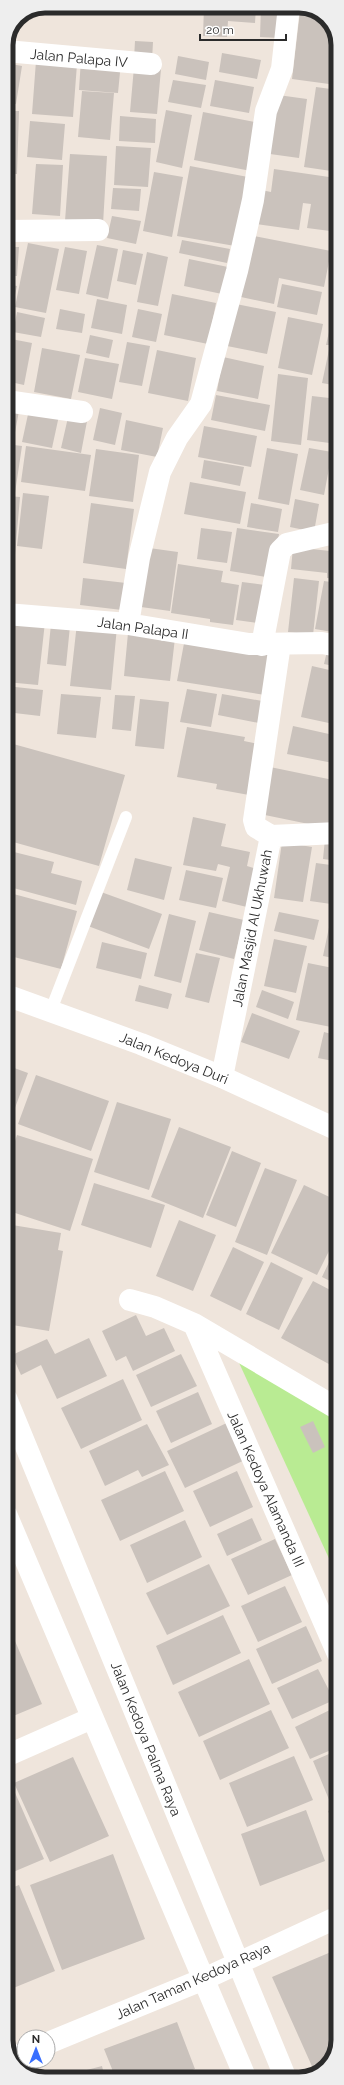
<svg xmlns="http://www.w3.org/2000/svg" width="344" height="2085" font-family="Raleway,sans-serif">
<style>
.green{fill:#b9eb93}
.building{fill:#cac2bc}
.lines{fill:none;stroke-linecap:round;stroke-linejoin:round}
.lane{stroke:#fff;stroke-width:12}
.street{stroke:#fff;stroke-width:22}
.secondary{stroke:#fff;stroke-width:22}
.labels{text-anchor:middle;dominant-baseline:central;stroke-width:4;stroke-linejoin:round;paint-order:stroke}
.street-label{font-size:14px;fill:#2b2b2b;stroke:#fff}
.rim{fill:none;stroke:#2b2b2b;stroke-width:5}
</style>
<rect width="100%" height="100%" fill="#efe5dc"/>
<!-- green -->
<path class="green" d="M229 1341 338 1406V1578Z"/>
<!-- building -->
<path class="building" d="M112 6H163V14L112 12Z
M204 6H256L255 23 228 21 227 37 203 36Z
M261 6H281L280 38 260 37Z
M300 11 318 13 327 18 335 35 329 84 292 79Z
M135 41 153 42 152 60 134 59Z
M222 53 261 60 257 79 219 72Z
M178 56 209 62 206 80 175 74Z
M81 59 121 62 118 93 79 90Z
M36 61 77 64 73 117 32 114Z
M6 63 22 66 16 104 6 102Z
M134 67 161 69 157 114 130 112Z
M173 80 206 85 201 108 168 102Z
M215 80 254 87 249 113 210 106Z
M316 87 338 90V172L304 167Z
M82 91 114 93 110 140 78 137Z
M278 95 307 99 299 158 270 154Z
M166 110 192 115 182 168 156 162Z
M6 111H19L17 174H6Z
M203 112 260 123 251 171 194 160Z
M120 116 156 119 155 143 119 141Z
M30 121 65 124 62 160 27 157Z
M116 146 151 148 148 187 114 185Z
M70 154 107 156 103 224 65 221Z
M36 164 63 165 60 216 32 214Z
M190 166 248 177 235 246 177 236Z
M274 169 336 178 334 193H338V232L307 228 311 204 303 203 299 230 256 224 261 190 271 192Z
M154 172 183 177 172 237 143 231Z
M113 188 141 189 139 211 111 209Z
M112 216 141 221 136 244 107 238Z
M254 236 331 251 324 287 279 278 274 304 241 297Z
M182 240 230 249 227 263 179 253Z
M28 243 59 249 46 313 15 307Z
M97 245 118 249 108 299 86 294Z
M6 247H19L17 276H6Z
M65 247 87 251 79 294 56 290Z
M123 250 143 254 136 285 117 281Z
M147 252 168 257 158 306 137 302Z
M189 259 228 267 222 294 184 286Z
M6 284 17 286 7 331H6Z
M282 284 322 292 317 315 277 307Z
M337 292H338V315L333 314Z
M172 294 216 303 208 344 164 335Z
M97 299 127 305 122 334 91 328Z
M236 304 276 312 267 354 227 346Z
M60 309 85 314 82 333 56 329Z
M138 309 162 314 156 342 132 337Z
M17 312 45 318 41 337 13 332Z
M288 317 323 324 312 375 278 368Z
M331 323 338 324V386L322 383 330 345H326Z
M90 335 113 340 109 358 86 353Z
M6 338 32 343 24 385 6 381Z
M127 342 150 346 142 386 119 382Z
M42 348 80 355 71 399 34 392Z
M157 350 196 358 188 401 148 393Z
M223 357 264 366 258 399 217 391Z
M85 358 119 364 112 399 78 392Z
M278 374 308 378 301 445 271 441Z
M216 395 270 405 265 431 211 420Z
M312 396 338 399 337 444 307 440Z
M30 405 60 411 52 448 22 442Z
M6 408 19 411 13 443 6 442Z
M100 408 122 413 115 445 93 440Z
M69 413 88 416 81 453 61 448Z
M126 420 163 428 157 457 121 450Z
M204 426 257 436 251 467 198 457Z
M6 444 22 446 15 493 6 492Z
M26 446 91 455 85 491 21 482Z
M267 448 298 454 289 505 258 499Z
M309 448 332 452 324 495 300 490Z
M96 449 139 455 133 502 89 496Z
M204 460 244 467 240 486 201 478Z
M336 477H338V507L330 505Z
M190 482 246 492 240 524 184 514Z
M23 493 49 496 42 549 17 546Z
M6 496 20 497 11 601 6 600Z
M295 499 319 504 314 532 290 527Z
M91 503 134 509 126 569 83 563Z
M251 503 282 509 278 532 247 527Z
M201 528 232 532 227 563 197 559Z
M237 528 279 534 272 578 230 571Z
M332 535 338 536V579L327 578V573L291 569 293 547 330 551Z
M149 548 178 552 170 611 141 607Z
M178 564 223 571 221 582 239 585 233 625 210 622V619L171 613Z
M83 578 126 583 122 610 80 605Z
M294 578 319 581 313 635 288 632Z
M324 581 338 583V633L315 629Z
M242 582 272 586 266 624 236 620Z
M12 618 45 622 38 685 6 682Z
M77 623 117 627 111 690 70 686Z
M51 624 70 626 66 666 47 664Z
M128 633 175 638 170 681 124 676Z
M185 638 272 652 265 695 177 681Z
M328 647 338 649V667L324 664Z
M312 666 338 672V725L301 717Z
M6 686 43 690 40 716 6 712Z
M187 689 217 694 211 727 180 722Z
M61 694 101 697 96 738 57 734Z
M222 694 268 702 264 724 218 715Z
M115 695 135 696 131 731 112 729Z
M140 699 169 702 164 749 135 746Z
M293 726 338 736V764L287 754Z
M187 727 245 737 244 741 258 744 249 795 216 789 217 784 177 777Z
M6 742 125 775 99 866 6 840Z
M270 767 338 781V806L333 829 260 814Z
M193 817 226 824 221 846 250 852 247 866 260 870 251 908 222 901 230 867 218 864 216 871 183 865Z
M325 839 338 841V861L323 859Z
M282 842 312 847 303 902 274 898Z
M6 850 54 862 51 873 82 881 76 905 6 886Z
M135 858 172 867 164 900 127 890Z
M316 863 338 866V905L310 901Z
M186 870 223 878 216 908 179 900Z
M6 892 77 911 61 969 6 955Z
M101 892 162 914 149 949 88 926Z
M209 912 244 920 234 959 199 950Z
M279 912 319 920 314 940 274 931Z
M169 914 196 921 181 983 154 976Z
M331 918 338 920V959L323 956Z
M274 939 307 946 296 993 264 986Z
M102 942 147 953 141 979 96 968Z
M196 953 220 958 209 1003 185 997Z
M308 963 338 969V997L331 1027 296 1020Z
M139 985 172 994 168 1009 135 1001Z
M262 990 294 1002 288 1019 256 1007Z
M252 1013 300 1031 289 1059 241 1042Z
M337 1022 338 1062 318 1058 324 1032 335 1035Z
M6 1065 28 1073 6 1132Z
M36 1075 109 1101 91 1151 18 1124Z
M117 1102 171 1119 149 1190 94 1172Z
M179 1127 231 1147 203 1218 151 1197Z
M17 1135 93 1159 70 1231 6 1210V1168Z
M232 1151 261 1163 236 1227 206 1215Z
M265 1168 297 1180 267 1255 235 1242Z
M94 1183 165 1205 151 1248 81 1225Z
M304 1185 338 1201V1233L317 1275 271 1253Z
M179 1220 216 1235 193 1291 156 1276Z
M6 1224 61 1233 58 1250 63 1251 49 1331 6 1324V1271L10 1249H6Z
M338 1243V1285L322 1277Z
M233 1247 264 1262 241 1311 210 1296Z
M271 1262 303 1278 279 1330 246 1314Z
M313 1281 338 1294V1369L281 1338Z
M136 1315 146 1336 164 1328 175 1351 133 1371 126 1356 116 1361 102 1331Z
M89 1338 107 1376 57 1399 41 1365 21 1375 12 1355 47 1339 55 1354Z
M181 1354 197 1386 151 1407 136 1375Z
M123 1379 142 1420 81 1449 61 1408Z
M198 1392 212 1424 171 1443 156 1411Z
M231 1421 249 1458 185 1488 167 1451Z
M313 1421 325 1447 313 1453 300 1427Z
M147 1424 169 1465 142 1477 138 1470 105 1486 89 1451Z
M165 1471 184 1511 120 1541 101 1500Z
M237 1471 253 1507 210 1527 193 1491Z
M252 1518 262 1540 227 1556 217 1534Z
M185 1520 202 1557 147 1583 130 1545Z
M275 1539 292 1575 248 1595 231 1559Z
M209 1564 230 1606 167 1635 146 1593Z
M285 1586 302 1622 258 1642 241 1606Z
M223 1615 241 1653 173 1685 156 1646Z
M6 1620 42 1704 6 1719Z
M306 1626 322 1661 272 1684 256 1649Z
M249 1659 270 1704 199 1737 178 1692Z
M318 1669 334 1700 292 1719 277 1688Z
M338 1706V1747L310 1759 295 1727Z
M271 1710 289 1748 220 1780 203 1741Z
M338 1750V1799L330 1802 313 1761Z
M294 1756 313 1800 247 1827 229 1783Z
M73 1757 109 1836 50 1862 14 1783Z
M6 1772 44 1859 6 1875Z
M338 1807V1834L328 1811Z
M306 1810 325 1861 260 1886 241 1834Z
M113 1854 145 1939 62 1970 30 1885Z
M19 1885 55 1971 6 1991V1890Z
M338 1949V2040L328 2066 315 2073 272 1977Z
M177 2022 195 2069 168 2079H116L104 2049Z
M102 2066 105 2079H56V2078Z"/>
<g class="lines">
<!-- lane -->
<path class="lane" d="M51 1010 126 817"/>
<!-- street -->
<path class="street" d="M6 51 151 64
M6 231 98 230
M6 401 82 412
M6 614 128 624 249 644 322 643 338 646
M128 624 139 558 160 472 177 438 201 404 237 271 253 200 266 111 282 69 289 6
M262 645 280 551 287 544 338 532
M271 836 256 827 254 820 280 644
M271 836 338 833
M222 1077 271 836
M130 1300 155 1307 194 1324 338 1409
M194 1324 338 1654
M6 1398 286 2079
M6 1514 246 2079
M6 1756 92 1718
M48 2043 204 1979 338 1917
M13 2058 24 2053"/>
<!-- secondary -->
<path class="secondary" d="M6 995 141 1044 222 1077 338 1130"/>
</g>
<g class="labels">
<!-- street labels -->
<g class="street-label">
<text transform="translate(79 58) rotate(5)">Jalan Palapa IV</text>
<text transform="translate(143 628) rotate(8)">Jalan Palapa II</text>
<text transform="translate(252 928) rotate(-79)">Jalan Masjid Al Ukhuwah</text>
<text transform="translate(174 1058) rotate(22)">Jalan Kedoya Duri</text>
<text transform="translate(266 1489) rotate(66)">Jalan Kedoya Alamanda III</text>
<text transform="translate(146 1739) rotate(68)">Jalan Kedoya Palma Raya</text>
<text transform="translate(193 1981) rotate(-24)">Jalan Taman Kedoya Raya</text>
</g>
</g>
<!-- crop -->
<path d="M0 0H344V2085H0ZM45 13H299A32 32 0 0 1 331 45V2040A32 32 0 0 1 299 2072H45A32 32 0 0 1 13 2040V45A32 32 0 0 1 45 13Z" fill="#eee" fill-rule="evenodd"/>
<path class="rim" d="M45 13H299A32 32 0 0 1 331 45V2040A32 32 0 0 1 299 2072H45A32 32 0 0 1 13 2040V45A32 32 0 0 1 45 13Z"/>
<!-- north arrow -->
<g transform="translate(36 2049)"><circle r="19" fill="#ffffff" stroke="#aaaaaa"/>
<path d="M0-3L7 15L0 10L-7 15Z" fill="#396fff"/>
<text y="-6" font-size="11" font-weight="bold" text-anchor="middle" fill="#2b2b2b">N</text>
</g>
<!-- scale -->
<path d="M200 34v6h86v-6" fill="none" stroke="#2b2b2b" stroke-width="2"/>
<text x="206" y="34" font-size="12" fill="#2b2b2b" stroke="#ffffff" stroke-width="3" paint-order="stroke">20 m</text>
</svg>
